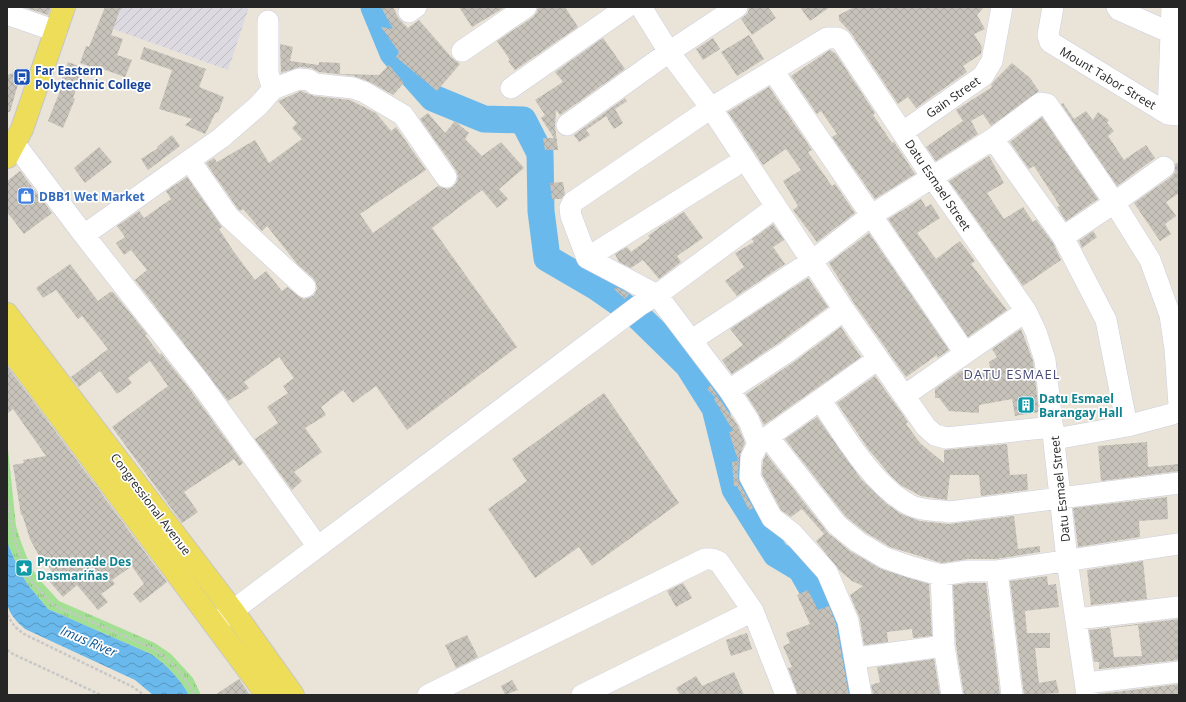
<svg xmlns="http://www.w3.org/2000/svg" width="1186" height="702" font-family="'Open Sans',sans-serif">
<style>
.industrial{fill:url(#industrial-furrows)}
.park{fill:url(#park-tufts)}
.water{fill:url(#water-waves)}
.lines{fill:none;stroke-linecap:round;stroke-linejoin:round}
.river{stroke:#6ab9ec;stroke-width:27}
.building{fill:url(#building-cross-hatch);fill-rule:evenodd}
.minor-casing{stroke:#cdcee0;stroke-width:22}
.major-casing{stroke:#c7c7c7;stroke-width:24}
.path{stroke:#c7c7c7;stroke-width:2.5;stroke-dasharray:3 2;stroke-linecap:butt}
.minor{stroke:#fff;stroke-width:21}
.major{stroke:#eedd58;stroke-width:22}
.labels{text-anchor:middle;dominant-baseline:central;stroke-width:3.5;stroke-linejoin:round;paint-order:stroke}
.transit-label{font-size:12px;font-weight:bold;fill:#164399;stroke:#fff;text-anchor:start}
.street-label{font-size:12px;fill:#262626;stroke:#fff}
.shop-label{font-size:12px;font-weight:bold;fill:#366cbe;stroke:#fff;text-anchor:start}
.culture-label{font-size:12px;font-weight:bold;fill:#0d838f;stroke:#fff;text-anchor:start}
.neighbourhood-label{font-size:13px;letter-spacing:1px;fill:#484b76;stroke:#fff}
.water-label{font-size:13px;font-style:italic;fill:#0e5592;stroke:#fff}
</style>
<defs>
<pattern id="industrial-furrows" width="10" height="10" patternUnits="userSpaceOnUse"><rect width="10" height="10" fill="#dcd9e1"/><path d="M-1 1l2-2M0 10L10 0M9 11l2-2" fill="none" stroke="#bdbac1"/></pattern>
<pattern id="park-tufts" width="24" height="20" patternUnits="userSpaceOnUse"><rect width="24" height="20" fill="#a4e094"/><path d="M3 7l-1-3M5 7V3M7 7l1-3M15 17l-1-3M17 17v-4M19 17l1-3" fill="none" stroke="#8dc07f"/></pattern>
<pattern id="water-waves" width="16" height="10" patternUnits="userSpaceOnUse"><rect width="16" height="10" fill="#6ab9ec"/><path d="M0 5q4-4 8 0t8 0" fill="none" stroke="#5796bf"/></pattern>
<pattern id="building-cross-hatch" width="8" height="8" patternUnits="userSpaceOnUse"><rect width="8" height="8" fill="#c7c3bb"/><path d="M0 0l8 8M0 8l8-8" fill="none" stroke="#aba7a1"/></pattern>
</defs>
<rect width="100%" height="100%" fill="#e9e4d7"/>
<!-- industrial -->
<path class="industrial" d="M121 7H249L228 70 113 29Z"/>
<!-- park -->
<path class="park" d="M7 439 16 526 21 542 30 565 38 578 59 601 155 643 171 654 193 678 201 695H189C179 678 168 666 151 654L48 609 28 585 19 570 7 542Z"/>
<!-- water -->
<path class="water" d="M7 542 19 570 28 585 48 609 151 654C168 666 179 678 189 695H153L135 680 25 629C17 622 10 615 7 604 4 592 7 557 7 542Z"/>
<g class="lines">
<!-- river -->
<path class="river" d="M374 7 393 53 433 98 484 119 523 120 540 153 541 211 547 258 595 286 638 316 688 365 715 408 735 489 776 554 801 569 829 618 845 695"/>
</g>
<!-- building -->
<path class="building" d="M23 7H51L48 15Z
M105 7H121L111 35 123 39 117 55 132 60 125 77 97 67V69L80 63 86 46 89 47Z
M381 7H393L399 19 408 28 419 20 452 58 460 64 437 91 396 57 399 52 381 27 393 29Z
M459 7H505L472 27Z
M538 7H565L578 27 515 70 508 61 510 60 497 41 533 17 537 12Z
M749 7H768L776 18 752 35 741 19 748 13Z
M800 7H830L810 21Z
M854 7H984L977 15 985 29 974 34 982 47 981 54 963 66 967 72 916 108 908 97 898 104 851 33 839 20V15Z
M749 35 764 59 737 76 721 52Z
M603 38 625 69 560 115 556 110 555 126 558 150H545L543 138H554L541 118 545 115 535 100 563 82 555 72Z
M713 38 720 49 703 60 696 49Z
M280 44 293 47 290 61 319 65V62L340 63V74L379 75 389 65 404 83 393 95 370 82 354 76 319 72 311 68 300 67 281 73Z
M144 47 206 69 199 87 224 97 218 113 216 112 205 134 185 125 192 119 159 109 172 70 140 59Z
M830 50 836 54 875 113 873 115 892 143 894 142 915 174 875 199 832 137 837 134 821 111 817 114 791 76Z
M68 62 84 68 73 98 75 99 63 128 48 121 62 86 60 85Z
M1012 63 1030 78 1039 91 991 126 983 114 971 121 978 134 936 161 926 147 963 121 956 110 992 87 991 85 995 80Z
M22 70 10 112H7V75Z
M769 87 812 150 808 152 832 186 835 184 855 213 817 242 793 210 798 206 783 181 801 170 786 149 763 165 728 112Z
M301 91 314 96 350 100 376 113 391 131 396 127 426 170 360 214 373 233 438 186 447 189 453 187 457 182 458 176 456 170 420 119 428 113 445 133 455 121 469 133 465 139 482 156 501 142 524 168 499 189 508 199 497 208 482 190 432 228 517 347 407 430 376 386 353 403 343 390 321 407 326 415 305 428 322 452 294 472 302 481 292 490 255 439 278 423 267 407 288 393 283 386 294 378 279 357 244 382 249 388 228 401 135 280 147 270 131 250 124 255 116 243 125 237 117 226 139 211 144 218 171 199 166 191 187 177 222 227 219 229 234 252 255 280 266 271 282 291 287 287 303 299 309 298 314 295 317 289 316 283 313 278 298 265 267 226 262 231 243 209 240 211 238 209 206 163 214 158 217 162 255 140 269 163 302 139 292 128 297 123 278 101Z
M625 98 627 101 615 109 623 123 614 129 606 116 586 130 590 135 579 142 574 135Z
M1063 103 1074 119 1086 111 1093 120 1098 112 1109 120 1107 123 1114 131 1108 136 1124 160 1146 145 1155 158 1117 186 1061 104Z
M1042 117 1098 199 1066 221 1057 207 1060 206 1034 166 1029 169 1010 142Z
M172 135 180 146 148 170 141 159 158 148 157 147Z
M99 147 112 162 85 183 74 168Z
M989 156 1004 183 987 193 1004 219 1023 207 1033 222 1036 220 1053 243 1061 260 1023 286 949 181Z
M1179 162V193L1166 202 1176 216 1165 224 1171 234 1160 241 1134 203 1171 177 1175 172V164Z
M20 171 52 213 24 234 7 212V181Z
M563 182 565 194 561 199H552L550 183Z
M921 199 926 207 931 204 940 218 917 233 936 259 960 241 975 261 971 264 1007 310 968 337 888 219Z
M684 212 703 238 677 256 681 262 659 279 643 260 631 268 619 262 615 254 627 247 631 252 650 238 648 236 660 227Z
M773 224 784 240 773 247 785 264 737 296 725 281 744 267 735 253 754 242 752 239Z
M1093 231 1097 237 1082 248 1079 241Z
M869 233 949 350 937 358V355L906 377 854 303 829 263Z
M70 264 98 301 110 292H113L147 334 145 335 160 355 161 353 191 391 243 463 239 466 234 459 184 492 198 512 182 523 112 427 168 386 150 361 128 378 132 383 117 394 100 371 79 387 71 377 108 349 82 316 78 319 56 290 43 298 36 288Z
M808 278 828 307 780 342 732 374 722 360 743 345 730 329Z
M616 287 629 294 625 299 614 289Z
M841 327 861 357 764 425 759 415 746 394 794 362Z
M1021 329 1033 361 1039 412 1015 416 1012 399 979 405V413L949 411 939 398H935V389L961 371 991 373 989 362 997 357 992 349Z
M7 366 167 582 140 603 133 594 144 584 132 566 112 580 115 584 101 594 108 602 98 610 77 585 63 597 49 581 55 577 43 557 40 558 30 539 22 514 21 515 13 465 24 463 23 460 46 456 13 409 7 414Z
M875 376 908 422 906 424 920 443 944 463V450L1007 444 1010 475 1027 474 1028 490 981 496 979 475H950L947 500 921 496 902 486 891 476 869 450 837 403Z
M710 385 738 426 745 443 739 457 738 476 739 483 753 508 749 510 737 486H734L732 462 738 461 729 432 733 431 714 399 716 398 707 389Z
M604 393 679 503 592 566 579 547 535 578 488 509 527 481 512 459Z
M817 417 861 479 887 504 901 514 920 521 949 524 1014 516 1018 549 1040 546V552L996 559H968L942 563 890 547 865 532 846 517 785 439Z
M1147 442 1148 467 1179 464V471L1101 481 1098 446Z
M766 454 828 533 850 551 881 569 929 584 932 636 913 638 912 629 887 632 888 642 864 645 860 619 850 595 863 586 852 581 839 570 816 541 824 534 802 509 791 517 781 510 762 474 763 461Z
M1167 497 1168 519 1139 521 1140 537 1078 547 1073 508Z
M1143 561 1147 599 1091 605 1087 570Z
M1047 576 1048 585 1056 584 1059 607 1025 611 1027 633H1050V648H1035L1039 683 1056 680 1059 693 1024 695 1010 581Z
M683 583 692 598 676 607 667 591Z
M969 583H986L1000 695H964L956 645 953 585Z
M808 590 818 610 829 606 836 624 849 695H798L788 668 792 667 783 646 790 643 786 633 810 624 797 595Z
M1179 619V660L1099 669V662H1094L1089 630ZM1138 625 1142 656 1114 657 1110 628Z
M747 633 752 649 731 656 726 640Z
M467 635 478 657 456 668 445 645Z
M934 659 940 695H873L871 685 880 682 877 667Z
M734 672 744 695H680L676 688 696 676 702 686Z
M239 679 250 695H215Z
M512 680 518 690 505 695 501 686Z
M1179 684V695H1099V694Z"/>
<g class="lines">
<defs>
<path id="minor" d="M641 7 669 52 711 108 844 310 926 427 935 435 946 438 1053 427
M1053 7 1048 35 1050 42 1168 114 1179 115
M1117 7 1119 10 1171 33
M409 12 416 7
M7 14 56 31
M462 51 526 7
M773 71 965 353
M511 88 627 7
M273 89 299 79 309 80 315 84 353 88 364 92 403 115 446 177
M1168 114 1172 7
M567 125 669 52 737 7
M903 132 983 76 992 61 1002 7
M993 139 1063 237 1106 320 1127 426
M15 144 84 235 201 384 318 547
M190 161 229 217 305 287
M84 235 221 138 258 106 273 89 268 73V21
M1063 237 1114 203 1164 167
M587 258 744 160
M692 340 812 261 872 215 993 139 1041 103 1047 104 1112 199 1150 260 1170 315 1175 349 1179 405 1177 411 1172 414 1127 426 1055 439
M729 390 787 352 844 310
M904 396 1026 311
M821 401C842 433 873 485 908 504 919 511 937 510 950 512L1179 483
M768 437 837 525 858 542 885 558 911 567 941 575 968 571H997L1178 544
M758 444 878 359
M997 571 1012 695
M941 575 944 646 952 695
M1077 619 1178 607
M219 621 640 305 657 295 776 207
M856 658 944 646
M1086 683 1179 672
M428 695 705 559H712L719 562 753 611 786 695
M582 695 753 611
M861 695 848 621 827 572 792 533 772 518 750 477 751 458 758 444 749 421 729 390 657 295 587 258 571 216 570 208 573 202 711 108 827 38H837L841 40 932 177 1026 311 1036 332 1045 360 1067 560 1087 695"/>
<path id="major" d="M7 157 22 129 64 7
M7 314 233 611 293 695
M7 345 267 695"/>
</defs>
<!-- minor casing -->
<use href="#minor" class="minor-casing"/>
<!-- major casing -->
<use href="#major" class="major-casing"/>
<!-- path -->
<path class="path" d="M7 500 16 544 24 566 31 581 53 605 154 649C172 662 184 675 195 695
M7 615 15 627 24 634 133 687 144 695
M7 650 13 654 101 695"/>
<!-- minor -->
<use href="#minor" class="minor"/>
<!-- major -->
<use href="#major" class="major"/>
</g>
<!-- icons -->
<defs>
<symbol id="bus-square" viewBox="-11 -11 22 22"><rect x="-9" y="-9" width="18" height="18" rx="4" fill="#1a4fb4" stroke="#fff"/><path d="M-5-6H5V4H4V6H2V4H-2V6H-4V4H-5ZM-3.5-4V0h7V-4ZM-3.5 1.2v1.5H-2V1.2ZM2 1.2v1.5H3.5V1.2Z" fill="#fff"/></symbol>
<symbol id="shop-square" viewBox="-11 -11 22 22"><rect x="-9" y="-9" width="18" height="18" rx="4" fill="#3f7fe0" stroke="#fff"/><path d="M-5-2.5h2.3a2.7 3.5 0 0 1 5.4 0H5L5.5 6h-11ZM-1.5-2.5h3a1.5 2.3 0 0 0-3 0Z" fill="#fff"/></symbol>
<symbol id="building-square" viewBox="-11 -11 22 22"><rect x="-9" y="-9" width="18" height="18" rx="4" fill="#0f9aa8" stroke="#fff"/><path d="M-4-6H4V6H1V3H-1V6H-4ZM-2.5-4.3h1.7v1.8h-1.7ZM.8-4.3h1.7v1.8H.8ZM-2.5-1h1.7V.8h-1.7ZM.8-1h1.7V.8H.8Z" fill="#fff"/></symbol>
<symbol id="sight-square" viewBox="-11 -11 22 22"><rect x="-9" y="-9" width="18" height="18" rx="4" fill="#0f9aa8" stroke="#fff"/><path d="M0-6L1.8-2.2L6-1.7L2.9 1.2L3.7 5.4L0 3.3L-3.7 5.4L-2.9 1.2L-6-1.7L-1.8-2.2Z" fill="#fff"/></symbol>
</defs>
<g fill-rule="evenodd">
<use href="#bus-square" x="12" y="67" width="20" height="20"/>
<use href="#shop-square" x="16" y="186" width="20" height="20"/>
<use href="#building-square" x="1016" y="395" width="20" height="20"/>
<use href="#sight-square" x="14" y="558" width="20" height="20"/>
</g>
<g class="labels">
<!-- transit labels -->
<g class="transit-label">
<text x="35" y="70">Far Eastern<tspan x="35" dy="14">Polytechnic College</tspan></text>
</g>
<!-- street labels -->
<g class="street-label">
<text transform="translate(1108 78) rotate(31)">Mount Tabor Street</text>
<text transform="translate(953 97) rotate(-35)">Gain Street</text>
<text transform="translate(938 185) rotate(56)">Datu Esmael Street</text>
<text transform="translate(1060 489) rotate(-96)">Datu Esmael Street</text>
<text transform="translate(151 504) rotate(53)">Congressional Avenue</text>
</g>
<!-- shop labels -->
<g class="shop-label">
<text x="39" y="196">DBB1 Wet Market</text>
</g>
<!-- culture labels -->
<g class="culture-label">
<text x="1039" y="398">Datu Esmael<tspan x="1039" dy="14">Barangay Hall</tspan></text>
<text x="37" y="561">Promenade Des<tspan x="37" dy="14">Dasmariñas</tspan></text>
</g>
<!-- neighbourhood labels -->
<g class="neighbourhood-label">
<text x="1012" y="374">DATU ESMAEL</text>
</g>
<!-- water labels -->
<g class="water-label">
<text transform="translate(89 641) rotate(23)">Imus River</text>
</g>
</g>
<!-- border -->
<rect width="1186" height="702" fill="none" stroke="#262626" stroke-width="16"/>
</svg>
